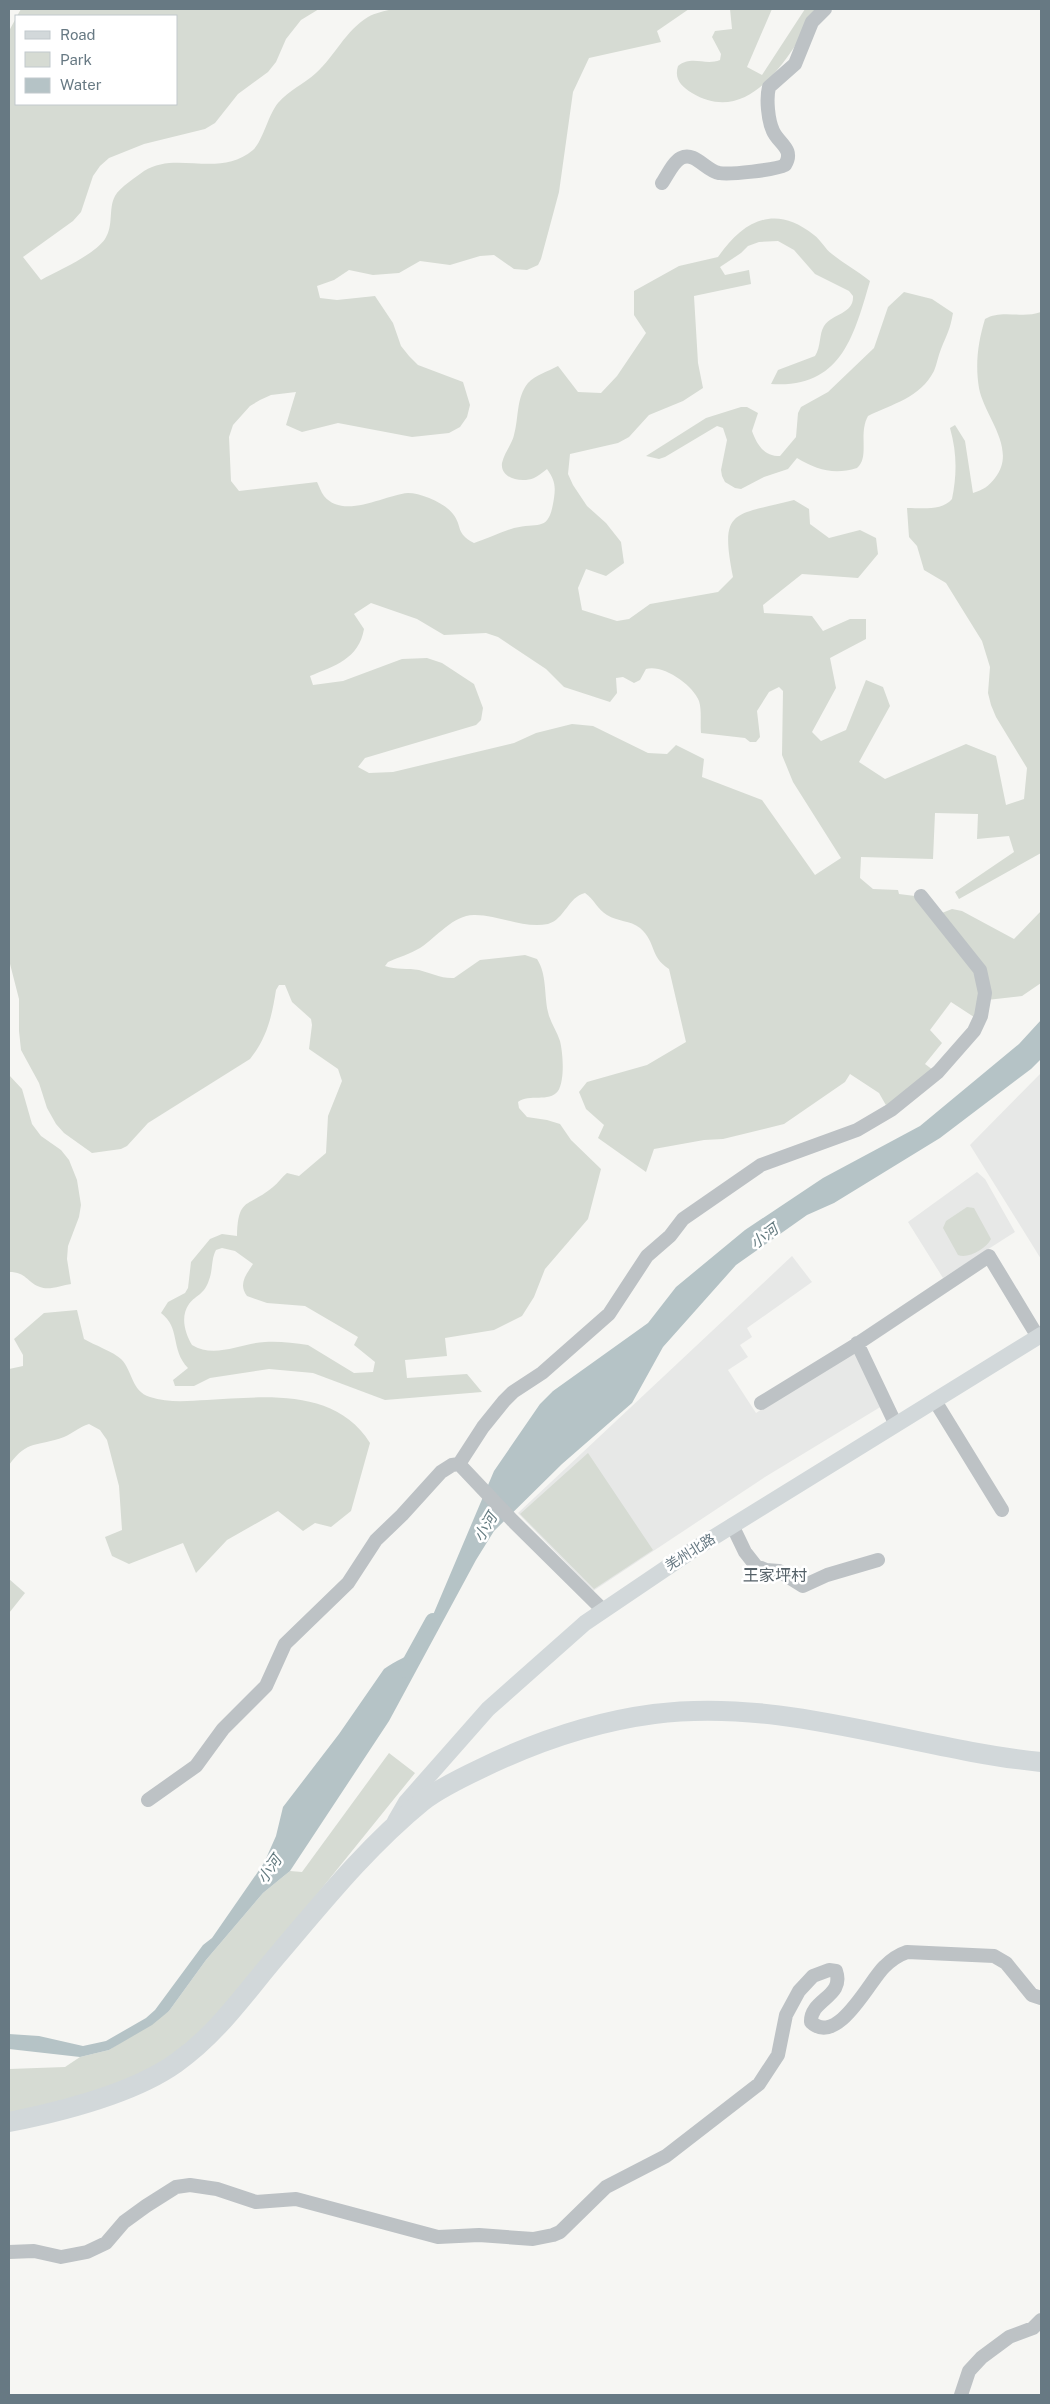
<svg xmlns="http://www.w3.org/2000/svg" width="1050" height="2404" font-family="'Public Sans','Noto Sans SC',sans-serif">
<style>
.built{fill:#e7e8e7}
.green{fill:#d6dbd3;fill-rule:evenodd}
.water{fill:#b5c3c6}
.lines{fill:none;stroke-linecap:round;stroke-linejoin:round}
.river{stroke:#b5c3c6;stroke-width:16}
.minor{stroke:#bdc2c5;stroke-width:14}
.major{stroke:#d2d8da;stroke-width:16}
.highway{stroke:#d2d8da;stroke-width:20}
.labels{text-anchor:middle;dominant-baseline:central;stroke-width:5;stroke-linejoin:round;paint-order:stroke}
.street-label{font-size:14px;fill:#677983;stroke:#fff}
.water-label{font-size:15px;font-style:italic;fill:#637a7f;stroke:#fff}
.quarter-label{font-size:16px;fill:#556168;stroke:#fff}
</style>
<rect width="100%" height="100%" fill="#f6f6f3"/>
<!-- built -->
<path class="built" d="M1041 1073V1259L970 1145Z
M977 1172 985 1179 1015 1232 943 1278 908 1222Z
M792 1256 812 1282 747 1328 752 1337 740 1345 748 1357 728 1370 756 1413 854 1349 882 1406 765 1477 593 1591 518 1513Z"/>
<!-- green -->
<path class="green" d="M21 9H319L301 20 286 39 276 62 268 72 238 94 215 123 205 129 144 144 109 158 100 166 93 176 81 212 73 221 23 257 41 280C59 270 94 255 105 239 114 225 108 209 115 196 120 187 136 177 144 171 177 150 218 179 253 150 263 141 268 115 278 103 289 90 304 84 316 73 335 56 345 31 368 17 375 13 385 11 393 9H689L657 31 661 42 589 58 573 92 559 192 541 259 538 265 527 270 514 269 494 255 480 256 450 265 420 261 399 273 373 275 349 270 334 280 317 286 320 298 337 300 375 296 393 323 401 346 409 356 418 365 463 382 470 405 467 417 460 427 449 433 412 437 338 423 302 432 286 425 296 392 271 395 260 400 250 406 233 425 229 437 231 481 239 491 317 482C319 486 321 492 324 496 344 520 384 495 408 493 421 493 445 503 453 514 463 527 455 533 474 543 487 539 501 532 514 528 540 522 549 533 554 498 556 485 554 479 547 469 543 472 538 476 534 478 522 483 500 479 502 463 504 453 512 444 514 435 519 417 516 398 528 383 535 375 549 371 558 366L578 392 601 393 617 376 646 333 634 315V291L679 266 718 257C743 221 775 203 814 235 821 240 825 249 832 254 844 264 858 271 870 281 854 336 841 389 771 384L778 370 815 356C821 347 819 334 824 326 833 313 854 314 853 296L849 291 815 274 794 250 778 241 759 242 748 246 741 253 720 267 725 275 749 270 751 284 694 296 698 363 703 388 683 401 649 415 629 437 618 443 570 454 568 474 573 485 587 506 606 523 621 542 624 563 606 576 586 569 578 588 582 610 617 621 629 619 650 604 718 592 733 577C719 507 734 516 794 500L809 509 810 524 829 538 860 530 876 538 878 554 858 578 802 574 763 605 764 613 812 616 823 631 850 619H866V639L830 658 836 688 812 732 821 741 846 730 866 680 883 687 890 706 859 762 885 779 966 744 996 756 1006 805 1024 799 1027 768 996 717 991 705 988 693 990 667 982 641 946 583 924 570 917 546 909 537 907 508C922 508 942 511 952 499 957 474 957 453 950 428L955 425 965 441 973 493C983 490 989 486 995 478 1018 449 984 416 979 388 975 364 978 342 985 319 1002 309 1022 319 1041 312V853L959 899 955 892 1014 852 1009 836 977 839 978 814 935 813 933 859 861 857 860 878 873 889 898 890 899 894 915 896 975 969 981 984 977 1019 951 1002 930 1030 942 1043 925 1064 933 1070 887 1107 879 1093 850 1074 845 1082 784 1124 723 1139 704 1140 654 1149 646 1172 598 1138 604 1125 586 1109 579 1092 587 1082 647 1065 686 1042 669 969C649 956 657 943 640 928 630 920 618 922 607 915 598 910 594 899 585 893 568 897 565 919 548 924 524 929 499 915 475 915 454 914 437 937 420 948 410 954 399 957 388 962L385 966C396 970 408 968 419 970 431 973 442 979 454 978L480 960 525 955 537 959C547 974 544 995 548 1012 550 1022 557 1031 560 1041 563 1053 565 1080 558 1091 549 1103 529 1093 518 1102L519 1108 527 1117 547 1120 560 1124 571 1140 601 1169 588 1219 545 1269 534 1297 522 1316 494 1330 445 1338 447 1356 405 1360 407 1378 467 1374 482 1392 385 1400 313 1373 269 1369 210 1378 194 1386H175L173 1380 188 1368C170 1349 181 1328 161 1313L168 1302 185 1293 188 1288 191 1262 210 1239 222 1234 237 1236C238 1196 248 1208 273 1187 278 1183 282 1177 287 1173L299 1176 326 1153 328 1116 342 1081 338 1069 309 1049 312 1025 311 1019 292 1002 285 985H279L276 990C272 1016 267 1038 250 1059L148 1123 127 1146 121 1149 92 1153 64 1133 56 1124 47 1108 39 1083 21 1050 19 1031V999L9 960V31L16 18V104H176V16H17ZM371 603 417 619 444 635 486 633 498 637 546 669 564 687 610 702 617 693 616 678 623 677 634 683 640 680 646 669C663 664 693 685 699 701 702 711 700 723 701 733L745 738 750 742H756L760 737 757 711 769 692 779 687 783 691 782 755 793 782 841 858 815 875 762 800 702 777 704 759 676 745 667 754 648 753 593 726 572 724 536 733 514 743 393 772 369 773 358 767 365 758 476 725 481 720 483 708 474 684 442 663 427 658 402 659 343 681 313 685 310 676C334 666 359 659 364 629L354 614ZM222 1248 235 1251 253 1264C246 1275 238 1284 247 1296L267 1303 305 1306 358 1337 354 1345 375 1362 373 1372 354 1373 308 1345C294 1343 278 1341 265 1342 241 1343 215 1359 192 1345 185 1333 180 1317 189 1304 197 1294 204 1295 209 1280 213 1270 211 1259 216 1250Z
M730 9H772L747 67 762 75 805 9H818C792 51 752 129 692 93 681 86 674 79 678 66 692 55 705 66 720 60L721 54 712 37 715 31 732 29Z
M904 292 932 299 953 313C950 330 947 334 941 349 938 356 937 364 934 371 920 398 892 404 868 416 858 434 870 457 857 468 834 475 817 470 797 458L788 469 764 477 741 489 735 488 725 482 722 476 721 470 727 440 723 428 717 426 665 457 659 459 646 456 706 418 741 407H747L758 413 752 431C757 445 764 456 780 456L796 437 798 413 801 407 828 392 874 348 888 307Z
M952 909 962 911 1014 939 1041 911V983L1022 996 987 1000 984 970 942 913Z
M9 1075 22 1089 32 1124 41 1136 61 1150 69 1160 77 1180 81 1205 79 1217 68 1246 67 1259 71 1284C62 1285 49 1291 40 1287 26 1282 27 1272 9 1272Z
M967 1207 974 1208 991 1239C986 1249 968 1259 958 1255L943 1228 946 1221Z
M77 1310 84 1339C94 1345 114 1352 121 1359 133 1371 131 1391 150 1397 168 1403 188 1401 207 1400 263 1397 335 1387 370 1443L351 1511 331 1527 315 1523 303 1531 278 1511 227 1540 196 1573 183 1543 129 1564 112 1556 105 1537 122 1530 119 1486 107 1440 100 1430 89 1424C79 1427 73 1433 64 1437 37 1447 28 1439 9 1465V1369L23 1366V1355L14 1339 44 1313Z
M588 1453 653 1550 594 1589 520 1514Z
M9 1579 25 1593 9 1613Z
M389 1753 415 1773 247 1981 189 2044 146 2072 121 2084 9 2115V2069L65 2067 80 2057 109 2050 169 2011 206 1960 263 1893 290 1871 302 1872Z"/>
<!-- water -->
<path class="water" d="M1041 1020V1059L1031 1069 940 1138 834 1203 807 1215 736 1265 663 1347 632 1403 562 1464 494 1531 476 1560 389 1721 290 1871 263 1893 206 1960 169 2011 152 2025 109 2050 80 2057 9 2049V2034L39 2036 83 2046 106 2041 146 2018 155 2010 203 1945 212 1938 264 1863 276 1836 283 1807 339 1734 384 1669C396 1660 408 1657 419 1648L494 1471 540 1404 553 1391 648 1323 676 1287 745 1230 823 1178 920 1126 1019 1044Z"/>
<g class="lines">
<!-- river -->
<path class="river" d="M406 1670 433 1621"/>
<!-- minor -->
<path class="minor" d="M662 183C667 176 673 162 681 158 695 151 706 171 719 173 729 175 776 170 785 165 795 149 778 143 773 131 768 120 766 99 769 87L795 64 812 22 825 9
M857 1343 896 1425
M935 1401 1002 1510
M761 1403 854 1346 989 1256 1038 1337
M459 1464 512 1520 603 1610
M732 1525 745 1552 756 1566 766 1570 779 1571 803 1586 827 1575 878 1560
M148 1800 196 1766 223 1729 266 1686 285 1644 348 1583 376 1540 402 1515 441 1472 452 1465 459 1464 483 1427 504 1401 513 1392 542 1373 609 1314 647 1256 670 1236 683 1219 761 1165 857 1130 891 1110 938 1072 974 1031 981 1016 985 993 980 970 921 896
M9 2252 34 2251 61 2257 87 2252 106 2243 124 2222 146 2206 176 2187 190 2185 217 2189 256 2202 296 2199 438 2237 479 2235 533 2239 553 2235 560 2232 606 2187 666 2156 759 2084 778 2055 786 2015 799 1991 813 1976 829 1970 836 1971C845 1997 810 1999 811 2022 838 2047 870 1980 884 1967 891 1960 898 1955 907 1952L994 1956 1006 1963 1032 1995 1041 1998
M961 2395 969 2371 982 2357 1009 2337 1033 2328 1041 2320"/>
<!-- major -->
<path class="major" d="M395 1821 406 1802 488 1709 585 1623 693 1550 1041 1335"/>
<!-- highway -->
<path class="highway" d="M9 2122C59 2112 134 2093 176 2063 219 2033 247 1990 281 1951 326 1898 369 1845 423 1801 440 1788 461 1778 480 1769 535 1742 593 1722 654 1714 785 1697 912 1749 1041 1762"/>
</g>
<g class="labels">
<!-- street labels -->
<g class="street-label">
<text transform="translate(690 1552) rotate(-32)">羌州北路</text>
</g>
<!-- water labels -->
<g class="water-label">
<text transform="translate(764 1236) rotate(-37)">小河</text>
<text transform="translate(485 1527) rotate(-59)">小河</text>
<text transform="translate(269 1869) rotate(-55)">小河</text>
</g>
<!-- quarter labels -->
<g class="quarter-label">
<text x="775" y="1575">王家坪村</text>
</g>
</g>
<!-- border -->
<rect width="1050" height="2404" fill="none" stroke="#677983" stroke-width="20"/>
<!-- legend -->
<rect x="15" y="15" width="162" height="90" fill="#ffffff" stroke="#c2c9cd"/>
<rect x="25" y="31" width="25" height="8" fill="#d2d8da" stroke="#c2c9cd"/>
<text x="60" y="40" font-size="15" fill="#677983">Road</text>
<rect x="25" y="52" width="25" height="15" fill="#d6dbd3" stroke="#c2c9cd"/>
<text x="60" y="65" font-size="15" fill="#677983">Park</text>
<rect x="25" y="78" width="25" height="15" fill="#b5c3c6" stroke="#c2c9cd"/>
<text x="60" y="90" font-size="15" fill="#677983">Water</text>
</svg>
